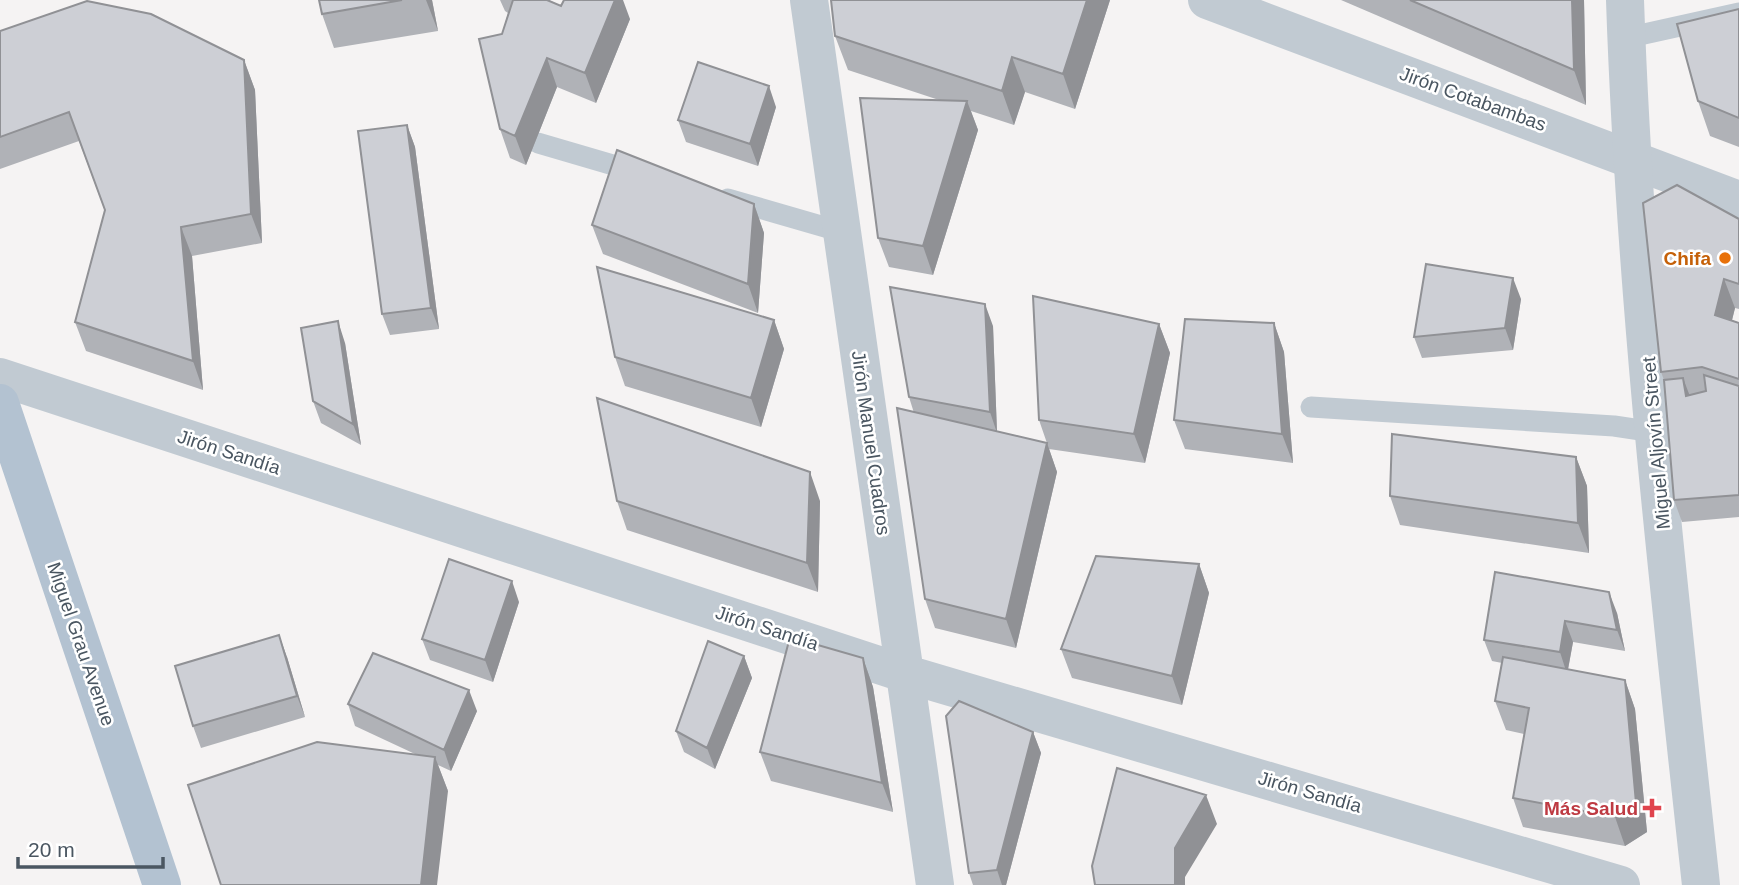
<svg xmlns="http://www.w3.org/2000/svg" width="1739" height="885" font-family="Helvetica,sans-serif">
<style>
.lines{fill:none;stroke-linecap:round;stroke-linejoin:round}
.service{stroke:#c1cad2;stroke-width:21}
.minor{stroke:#c1cad2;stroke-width:38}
.tertiary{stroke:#c1cad2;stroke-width:38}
.primary{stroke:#b3c2d1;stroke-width:38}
.wall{fill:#b0b2b7}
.shaded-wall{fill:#909195}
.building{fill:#cdcfd5;stroke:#909195;stroke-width:2}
.food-dot{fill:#e8710a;stroke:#fff;stroke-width:2.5}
.health-dot{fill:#e0444e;stroke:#fff;stroke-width:2.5}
.labels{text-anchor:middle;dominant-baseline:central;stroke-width:5;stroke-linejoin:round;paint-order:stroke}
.street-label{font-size:19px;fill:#4a5661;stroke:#fff}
.food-label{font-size:19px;font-weight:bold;fill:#c56008;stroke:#fff;text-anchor:end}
.health-label{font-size:19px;font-weight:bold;fill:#be3a42;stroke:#fff;text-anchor:end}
</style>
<rect width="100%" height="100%" fill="#f5f3f3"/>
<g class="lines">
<!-- service -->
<path class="service" d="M1626 38 1739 13
M538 143 637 172
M728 199 842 232
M1311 407 1614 426 1654 432"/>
<!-- minor -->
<path class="minor" d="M809 0 935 885
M1207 0 1739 200
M0 377 903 673 1621 885"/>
<!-- tertiary -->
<path class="tertiary" d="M1625 0C1635 296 1669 591 1701 885"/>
<!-- primary -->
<path class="primary" d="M0 403 162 885"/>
</g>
<!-- wall -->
<path class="wall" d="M319 0H432L438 31 334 48 322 14Z
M500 0H549L561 6 630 19 596 103 557 87 526 165 510 158 500 129 502 34 508 13 505 11Z
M1110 0 1075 109 1025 92 1014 125 971 111 978 130 933 275 889 267 878 238 939 100 848 70 835 36Z
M1341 0H1584L1586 105Z
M1739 9V147L1710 136 1698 101Z
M0 31 244 60 255 90 262 243 192 256 203 390 86 351 75 322 105 211 79 141 0 169Z
M776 107 758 166 686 142 678 120Z
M407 125 415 147 439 329 390 335 382 314Z
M754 204 764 233 758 313 603 254 592 225Z
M1739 219V309L1735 308 1732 320 1739 323V517L1682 522 1674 500 1664 380 1661 372Z
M1521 299 1513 350 1422 358 1414 337Z
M774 320 784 349 761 427 625 386 615 357Z
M1274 323 1284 352 1293 463 1185 449 1174 420Z
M1159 324 1170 353 1145 463 1049 449 1039 420Z
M993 326 997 432 1047 443 1057 472 1016 648 935 628 925 599 914 413 909 397Z
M345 343 361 445 321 423 313 401Z
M1576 457 1587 486 1589 553 1400 525 1390 496Z
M617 501H820L818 592 627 530Z
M1199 564 1209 593 1182 705 1072 678 1061 649Z
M1495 572 1617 613 1625 651 1573 642 1568 670 1625 680 1635 709 1647 832 1625 846 1523 827 1513 798 1524 734 1506 730 1495 701 1502 663 1492 661 1484 640Z
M519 602 493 682 430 660 422 639Z
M744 656 752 678 715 769 684 752 676 731Z
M287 657 305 717 201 748 193 726Z
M863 658 873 687 893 812 771 781 760 752Z
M348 704 477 711 451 771 438 765 448 791 415 754 355 726Z
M1033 732 1041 753 1006 885H973L969 873Z"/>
<!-- shaded-wall -->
<path class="shaded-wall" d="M426 0H432L438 31Z
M615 0H623L630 19 596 103 585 73Z
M1087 0H1110L1075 109 1063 74Z
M1572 0H1584L1586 105 1574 70Z
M1012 57 1025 92 1014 125 1002 91Z
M547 58 557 87 526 165 515 136Z
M244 60 255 90 262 243 251 214Z
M769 86 776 107 758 166 750 144Z
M967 101 978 130 933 275 923 246Z
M407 125 415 147 439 329 431 308Z
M754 204 764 233 758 313 748 284Z
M181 227 192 256 203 390 193 361Z
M1513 278 1521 299 1513 350 1505 328Z
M1724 279 1735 308 1726 344 1715 315Z
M985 304 993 326 997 433 990 412Z
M774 320 784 349 761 427 751 398Z
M338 321 345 343 361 445 353 424Z
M1274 323 1284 352 1293 463 1282 434Z
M1159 324 1170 353 1145 463 1134 434Z
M1683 378 1691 399 1686 396Z
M1047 443 1057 472 1016 648 1006 619Z
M1576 457 1587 486 1589 553 1578 523Z
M810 472 820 501 818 592 807 563Z
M1199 564 1209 593 1182 705 1172 676Z
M512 581 519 602 493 682 485 660Z
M1609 592 1617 613 1625 651 1617 630Z
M1565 621 1573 642 1567 674 1560 652Z
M279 635 287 657 305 717 297 696Z
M744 656 752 678 715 769 707 748Z
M863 658 873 687 893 812 882 783Z
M1625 680 1635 709 1647 832 1625 846 1615 817Z
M469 690 477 711 451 771 444 750Z
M1033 732 1041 753 1006 885H1002L997 870Z
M435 757 448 791 437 885H421Z
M1206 795 1217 824 1185 877V885H1175V848Z"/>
<!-- building -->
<path class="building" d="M319 0H402L322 14Z
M513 0H547L561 6 564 0H615L585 73 547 58 515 136 500 129 479 39 502 34Z
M831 0H1087L1063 74 1012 57 1002 91 835 36Z
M1410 0H1572L1574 70Z
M87 1 151 14 244 60 251 214 181 227 193 361 75 322 105 210 69 112 0 137V31Z
M1739 9V118L1698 101 1677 24Z
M698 62 769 86 750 144 678 120Z
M860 98 967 101 923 246 878 238Z
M407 125 431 308 382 314 358 131Z
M617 150 754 204 748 284 592 225Z
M1677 185 1739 219V284L1724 279 1715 315 1739 323V379L1702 367 1661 372 1643 203Z
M1426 264 1513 278 1505 328 1414 337Z
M597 267 774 320 751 398 615 357Z
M890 287 985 304 990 412 909 397Z
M1033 296 1159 324 1134 434 1039 420Z
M1185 319 1274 323 1282 434 1174 420Z
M338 321 353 424 313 401 301 328Z
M1704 375 1739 386V495L1674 500 1664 380 1683 378 1686 396 1706 391Z
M597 398 810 472 807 563 617 501Z
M897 408 1047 443 1006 619 925 599Z
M1392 434 1576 457 1578 523 1390 496Z
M1096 556 1199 564 1172 676 1061 649Z
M449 559 512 581 485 660 422 639Z
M1495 572 1609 592 1617 630 1565 621 1560 652 1484 640Z
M279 635 297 696 193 726 175 666Z
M790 637 863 658 882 783 760 752Z
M708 641 744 656 707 748 676 731Z
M373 653 469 690 444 750 348 704Z
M1503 657 1625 680 1636 803 1615 817 1513 798 1529 708 1495 701Z
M959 701 1033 732 997 870 969 873 946 716Z
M317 742 435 757 421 885H221L188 785Z
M1117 768 1206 795 1175 848V885H1095L1092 866Z"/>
<!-- markers -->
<circle class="food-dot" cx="1725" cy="258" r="7"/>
<path class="health-dot" d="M1648.5 797.5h7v7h7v7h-7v7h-7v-7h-7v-7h7z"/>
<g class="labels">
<!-- street labels -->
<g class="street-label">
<text transform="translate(1473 99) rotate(20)">Jirón Cotabambas</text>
<text transform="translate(871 443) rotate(82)">Jirón Manuel Cuadros</text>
<text transform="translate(1656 443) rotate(-95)">Miguel Aljovín Street</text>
<text transform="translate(229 452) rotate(18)">Jirón Sandía</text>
<text transform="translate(767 628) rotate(18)">Jirón Sandía</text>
<text transform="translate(81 644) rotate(71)">Miguel Grau Avenue</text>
<text transform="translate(1310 792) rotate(16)">Jirón Sandía</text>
</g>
<!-- food labels -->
<g class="food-label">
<text x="1711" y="258">Chifa</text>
</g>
<!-- health labels -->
<g class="health-label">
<text x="1638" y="808">Más Salud</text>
</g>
</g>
<!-- scale -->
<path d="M18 857v10h145v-10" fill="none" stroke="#4a5661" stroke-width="3.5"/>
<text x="28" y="857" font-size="21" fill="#4a5661" stroke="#ffffff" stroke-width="5" paint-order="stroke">20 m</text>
</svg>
